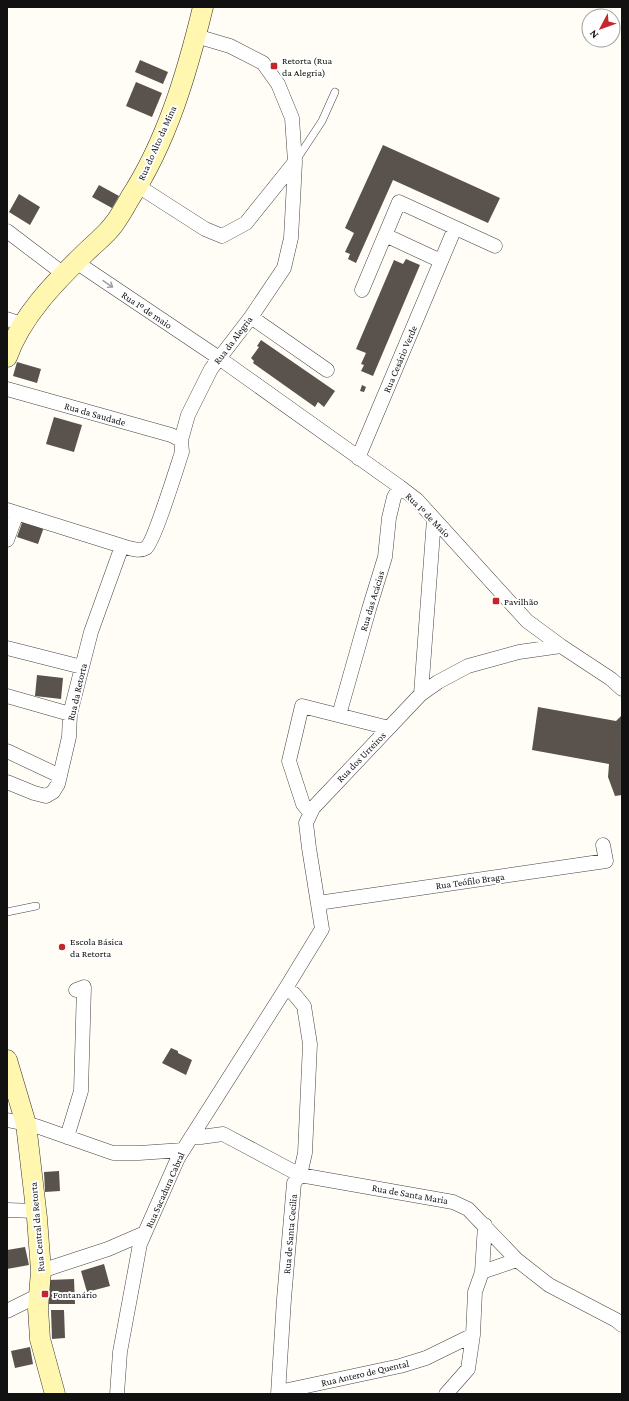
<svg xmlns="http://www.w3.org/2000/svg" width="629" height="1401" font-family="'Crimson Pro',serif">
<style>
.building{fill:#5a524d}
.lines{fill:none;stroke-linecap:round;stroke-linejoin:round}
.lane-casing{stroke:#444;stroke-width:8}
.street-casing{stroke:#444;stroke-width:15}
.secondary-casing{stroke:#333;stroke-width:21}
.lane{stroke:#fff;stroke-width:7}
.street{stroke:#fff;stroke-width:14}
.secondary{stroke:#fff6b0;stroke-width:20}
.oneway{stroke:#a0a0a0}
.poi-dot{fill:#c4262e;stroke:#fff;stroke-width:1.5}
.labels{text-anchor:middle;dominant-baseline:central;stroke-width:4;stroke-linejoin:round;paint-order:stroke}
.poi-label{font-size:10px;fill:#111;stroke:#fff;text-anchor:start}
.street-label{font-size:10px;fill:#111;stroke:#fff}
</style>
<rect width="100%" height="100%" fill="#fffdf5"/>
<!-- building -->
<path class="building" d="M140 60 168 72 163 84 135 72Z
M136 82 162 93 152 117 126 106Z
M383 145 500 198 488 223 393 180 356 263 348 259 350 254 345 252 354 233 345 228Z
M99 185 119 196 112 208 92 197Z
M19 194 40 207 30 225 9 212Z
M406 259 420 265 373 376 361 371 364 365 361 364 366 353 356 349 394 260 403 264Z
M261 340 335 391 324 407 318 402 315 407 253 363 254 361 251 358 259 347 257 346Z
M17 362 41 369 37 383 13 376Z
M362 385 366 387 364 392 360 391Z
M54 417 82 425 74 452 46 444Z
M23 520 44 527 38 544 17 537Z
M37 675 63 678 61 699 35 696Z
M538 707 616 721 622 715V795L615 796 608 777 609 764 532 750Z
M171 1048 178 1051V1053L192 1060 186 1075 162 1063Z
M59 1171 60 1191 45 1192 44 1172Z
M25 1247 29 1265 7 1269V1250Z
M104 1264 110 1286 87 1292 81 1271Z
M74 1279 75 1304H49V1280Z
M51 1310H64L65 1338 52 1339Z
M30 1347 33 1364 15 1368 11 1351Z"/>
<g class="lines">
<defs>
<path id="lane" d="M297 159 322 121 335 92
M7 912 36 906"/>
<path id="street" d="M138 186 205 229 222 236 246 223 295 162
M7 231 65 275
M385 235 441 261
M76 262 219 358 400 487 417 500 527 621 561 646 611 679 622 689
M362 290 399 202 495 246
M251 317 327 370
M7 319 24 325
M7 389 171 435 181 440
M358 458 455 228
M7 510 122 546C129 548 139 552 146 548 154 542 177 467 182 452L181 440 188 415 211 369 251 317 284 268 291 238 293 201 295 162 292 118 278 84 263 63 230 46 196 36
M7 540 17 513
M7 648 82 667
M421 694 434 519
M7 696 70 714
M339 715 369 609 385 557 389 518 394 497 400 487
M7 751 60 776
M7 782 34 793 46 796 53 792 58 784 69 737 70 714 91 632 122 546
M310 813 303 804 289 761 302 706 389 728
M318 903 606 861 603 845
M7 1120 36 1126 113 1153H139L183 1150
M67 1137 81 1091 84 987 76 990
M191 1137H201L223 1134 300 1175 453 1202 468 1209 517 1260 549 1285 616 1320 622 1325
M7 1210 36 1211
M41 1271 108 1249 145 1233
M482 1272 485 1225
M7 1311 39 1295
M117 1394 120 1352 140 1244 178 1158 286 988 322 929 309 848 306 823 313 808 421 694 438 682 468 666 519 652 561 646
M278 1394 284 1299 294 1183 300 1175 305 1153 310 1044 304 1006 294 994 286 988
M285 1394 288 1390 400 1366 426 1358 473 1335
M446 1394 468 1369 473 1335 475 1292 482 1272 517 1260"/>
<path id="secondary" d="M7 357C21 317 54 283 84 254 94 244 106 235 114 224 120 216 125 207 130 198 167 141 187 73 203 7
M7 1060 26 1124 37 1218 41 1271 38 1308 40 1339 55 1394"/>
</defs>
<!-- lane casing -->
<use href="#lane" class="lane-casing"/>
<!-- street casing -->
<use href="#street" class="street-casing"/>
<!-- secondary casing -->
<use href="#secondary" class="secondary-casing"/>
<!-- lane -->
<use href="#lane" class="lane"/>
<!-- street -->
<use href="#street" class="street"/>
<!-- secondary -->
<use href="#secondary" class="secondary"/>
</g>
<!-- one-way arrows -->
<defs><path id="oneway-shaft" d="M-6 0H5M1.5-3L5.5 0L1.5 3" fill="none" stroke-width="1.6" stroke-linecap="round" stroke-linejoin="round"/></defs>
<use class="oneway" href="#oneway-shaft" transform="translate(108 284) rotate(34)"/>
<!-- markers -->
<g class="poi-dot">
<rect x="270" y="62" width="8" height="8" rx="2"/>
<rect x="492" y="597" width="8" height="8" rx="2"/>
<circle cx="62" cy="947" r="4"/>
<rect x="41" y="1290" width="8" height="8" rx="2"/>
</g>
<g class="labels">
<!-- poi labels -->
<g class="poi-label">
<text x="282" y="60">Retorta (Rua<tspan x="282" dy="12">da Alegria)</tspan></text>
<text x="504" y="601">Pavilhão</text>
<text x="70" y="941">Escola Básica<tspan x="70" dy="12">da Retorta</tspan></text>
<text x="53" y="1294">Fontanário</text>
</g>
<!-- street labels -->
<g class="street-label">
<text transform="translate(157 143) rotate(-66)">Rua do Alto da Mina</text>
<text transform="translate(147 310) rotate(34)">Rua 1º de maio</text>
<text transform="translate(233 340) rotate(-53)">Rua da Alegria</text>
<text transform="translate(400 359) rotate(-67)">Rua Cesário Verde</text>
<text transform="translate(95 414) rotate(16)">Rua da Saudade</text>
<text transform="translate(428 515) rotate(45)">Rua 1º de Maio</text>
<text transform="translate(372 601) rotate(-73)">Rua das Acácias</text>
<text transform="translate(77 692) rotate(-77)">Rua da Retorta</text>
<text transform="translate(361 757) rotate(-46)">Rua dos Urreiros</text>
<text transform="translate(470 881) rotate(-8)">Rua Teófilo Braga</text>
<text transform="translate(165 1190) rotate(-66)">Rua Sacadura Cabral</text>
<text transform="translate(410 1194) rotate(10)">Rua de Santa Maria</text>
<text transform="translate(37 1227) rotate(-95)">Rua Central da Retorta</text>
<text transform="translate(290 1234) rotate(-85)">Rua de Santa Cecilia</text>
<text transform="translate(365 1373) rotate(-13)">Rua Antero de Quental</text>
</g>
</g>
<!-- border -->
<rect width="629" height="1401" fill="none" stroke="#111111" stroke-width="16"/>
<!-- north arrow -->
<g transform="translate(601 28) rotate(229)"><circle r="19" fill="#ffffff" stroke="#a0a0a0"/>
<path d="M0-3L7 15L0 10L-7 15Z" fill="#c4262e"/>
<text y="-6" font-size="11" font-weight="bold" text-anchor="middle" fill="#111111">N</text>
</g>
</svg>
